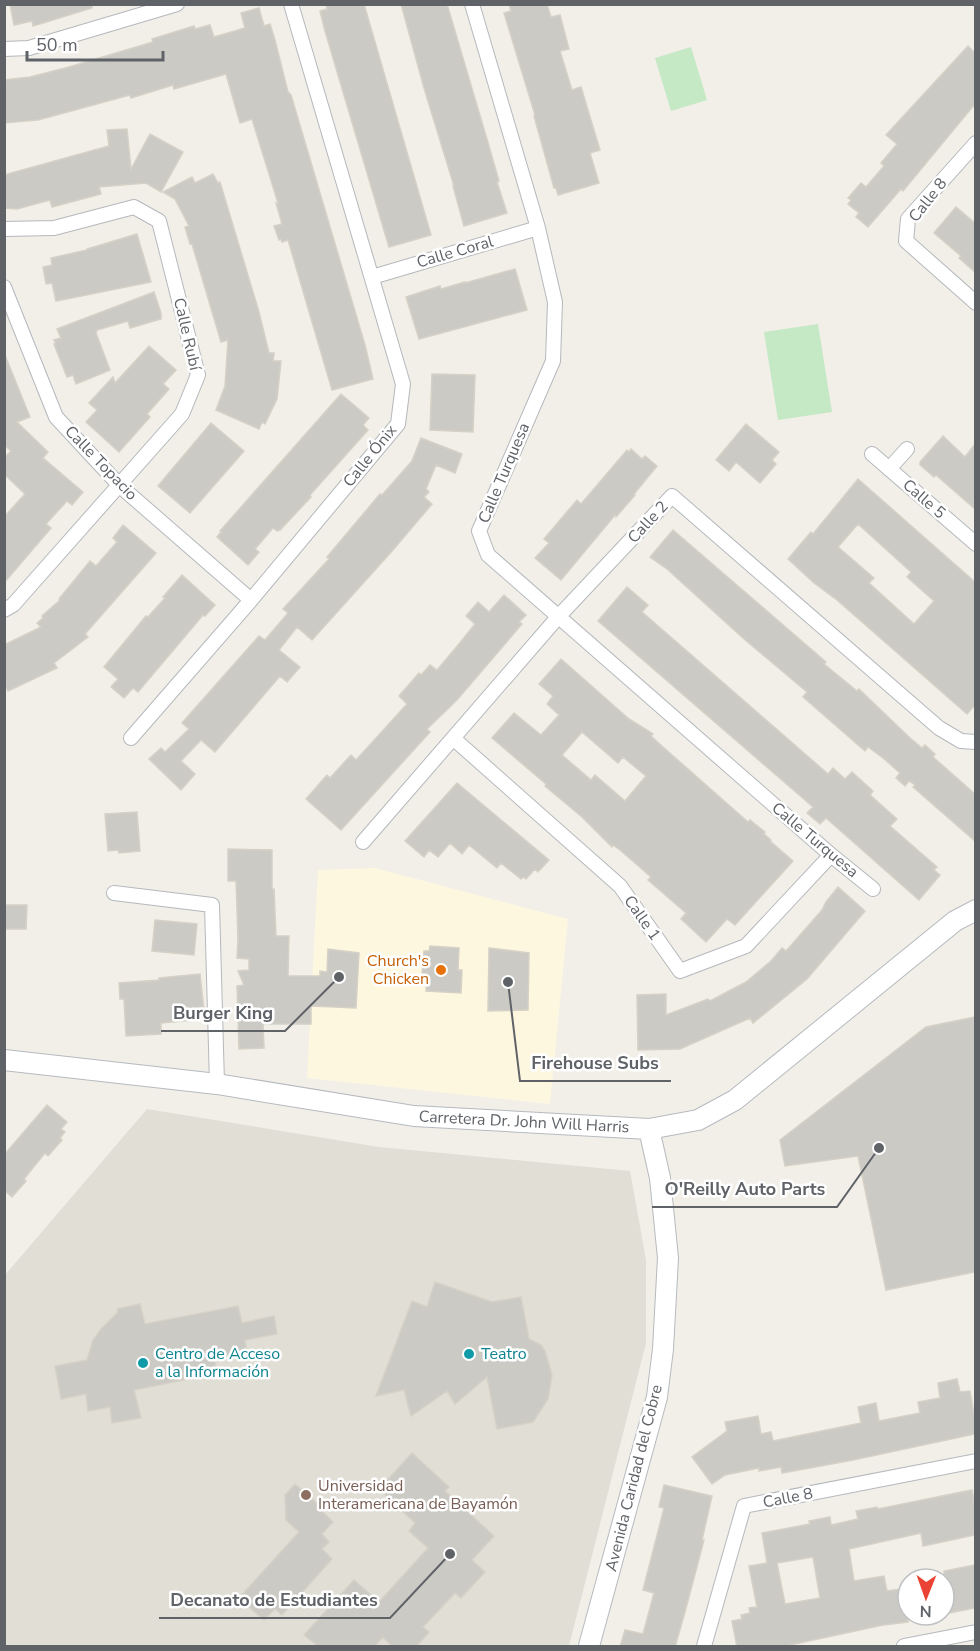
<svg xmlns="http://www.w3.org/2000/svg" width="980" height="1651" font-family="'Nunito Sans',sans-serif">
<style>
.commercial{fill:#fef7e0}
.education{fill:#e1ded6}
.garden{fill:#c5e8c5}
.building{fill:#cccac5;stroke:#d6d1c6;stroke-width:1.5;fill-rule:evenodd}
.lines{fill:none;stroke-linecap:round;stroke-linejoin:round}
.street-casing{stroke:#b5b8bc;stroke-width:16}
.secondary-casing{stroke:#b6babf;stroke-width:22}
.street{stroke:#fff;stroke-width:14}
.secondary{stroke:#fff;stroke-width:20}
.food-dot{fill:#e8710a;stroke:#fff;stroke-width:2}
.culture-dot{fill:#0f9aa8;stroke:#fff;stroke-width:2}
.education-dot{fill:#8d6e63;stroke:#fff;stroke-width:2}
.labels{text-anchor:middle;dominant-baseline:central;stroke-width:5;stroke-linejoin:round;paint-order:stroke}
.street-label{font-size:16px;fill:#5f6368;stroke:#fff}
.food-label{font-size:16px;fill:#c56008;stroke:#fff;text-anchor:end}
.culture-label{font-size:16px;fill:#0d838f;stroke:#fff;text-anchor:start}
.education-label{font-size:16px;fill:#785e54;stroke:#fff;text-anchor:start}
.leader{fill:none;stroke:#5f6368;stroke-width:2}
.callout-dot{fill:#5f6368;stroke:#fff;stroke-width:2}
.callout-label{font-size:18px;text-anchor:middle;font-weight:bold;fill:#5f6368;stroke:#fff;stroke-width:5;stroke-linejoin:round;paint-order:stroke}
</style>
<rect width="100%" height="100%" fill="#f1efe8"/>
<!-- commercial -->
<path class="commercial" d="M375 868 568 919 550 1104 307 1078 318 870Z"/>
<!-- education -->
<path class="education" d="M147 1109 379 1147 630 1171 646 1260V1343L569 1646H5V1275Z"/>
<!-- garden -->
<path class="garden" d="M691 47 707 100 671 111 655 58Z
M818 324 832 412 778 420 764 332Z"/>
<!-- building -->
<path class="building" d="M10 4H92V8L33 26 32 21 14 25Z
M326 4H364L431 235 389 247 325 31 320 11 327 9Z
M401 4H447L489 146 499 181 497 182 507 213 464 226 453 186H454L424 88Z
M509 4H547L551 17 560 15 569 49 560 51 572 90 581 87 600 150 590 153 599 183 558 195 556 188H554L534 116 535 115 504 13 511 11Z
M259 8 264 26 270 24 275 40 288 92 291 95 365 345 373 379 332 390 288 240 282 242 281 239 279 240 274 226 282 224 276 203H278L252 119 240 123 226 74 174 89 173 85 131 98 130 95 38 120 4 123V80L30 77 69 67 153 42 152 39 194 26 195 29 210 25 214 37 245 28 241 13Z
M968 46 975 53V104L903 191 901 189 868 227 856 217 859 213 848 204 851 200 848 198 861 183 866 187 884 166 881 163 897 144 886 135Z
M127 129 131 169 150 134 183 152 161 192 146 183 99 187 101 194 52 207 50 200 17 209 4 208V175L109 146 107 130Z
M213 174 218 183 220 182 259 312 269 353H274L273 361H281L277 399 265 424 262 422 259 429 216 410 225 386 228 340 221 342 192 244H190L185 227 189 226 175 199 163 192 192 177 195 183Z
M956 207 975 223V272L959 258 961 256 934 233Z
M137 234 151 282 56 301 52 283 46 284 43 267 52 265 51 258 87 250V249Z
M515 269 527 310 419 339 406 297 440 286 441 289 465 282V283Z
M154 292 161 313V319L130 328 128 321 97 330 96 333 110 370 76 384 73 375 67 377 54 344H56L54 340 61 338 57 329Z
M149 346 176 370 163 384 169 389 147 414 150 417 119 452 86 422 97 410 89 403 113 377 115 383Z
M5 355 30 417 17 422 48 452 43 458 83 492 72 505 67 501 46 524 51 528 4 583V517L25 494 4 474V458L11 451 4 445Z
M432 374 475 375 473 432 430 430Z
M341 394 369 418 363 425 368 430 310 495 311 497 280 530 277 531 273 528 255 549 259 552 248 565 217 537 221 532 220 531Z
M211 423 244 451 190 513 158 486Z
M746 424 779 452 772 460 776 464 760 483 736 462 729 471 716 460Z
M943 436 965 457 975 444V509L936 475 934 477 920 465V462Z
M421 438 462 454 455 473 436 465 426 489 429 492 424 497 432 504 393 550 312 640 297 627 279 650 300 667 287 682 280 676 215 752 201 740 181 761 195 774 181 790 149 759 161 748 165 752 189 729 182 723 259 636 265 640 288 613 283 609 329 559 327 557 380 494 382 495 412 461Z
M631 449 642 459 645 456 657 466 634 494 635 495 616 517 615 515 561 580 535 558 549 543 544 539 577 500 581 504 627 450 629 452Z
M858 479 975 582V705L967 714 837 600 814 583 788 559 811 532 813 534ZM858 524 911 572 907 577 934 601 914 624 869 583 874 578 838 547Z
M123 525 156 553 85 634 88 637 54 663 57 668 8 691 4 683V645L41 627 37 623 43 618 42 616 60 600 59 599 90 561 96 566 117 542 113 538Z
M673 530 826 662 824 664 857 691 859 689 910 738 922 748 925 745 935 754 933 757 975 794V841L913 787 915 785 909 781 905 786 896 778 900 773 883 758 868 747 865 751 803 697 807 692 744 639 667 569 650 557Z
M182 575 215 605 205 616 203 615 138 692 133 688 124 698 111 687 118 679 104 667 146 616 148 617 165 598 163 597Z
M627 587 648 605 642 612 828 774 833 768 845 779 852 772 873 791 870 795 897 819 890 826 937 867 934 870 940 875 919 900 826 818 820 824 807 813 813 807 598 621Z
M504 595 526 615 519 622 522 624 457 700 427 729 430 732 341 830 306 799 327 775 330 778 351 755 356 760 407 704 399 696 419 673 421 675 430 665 437 670 459 644 475 624 466 616 478 602 489 612Z
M561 659 629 719 653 734 651 736 663 747 748 822 750 820 765 832 764 834 771 840 770 841 793 861 735 925 727 919 706 942 681 919 686 913 648 880 651 877 620 850 613 845 612 847 582 817 545 786 546 784 492 738 514 713 541 735 559 715 547 704 553 696 539 684ZM582 732 618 763 623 757 646 776 625 801 595 775 591 780 562 755Z
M457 783 549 860 538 872 535 869 526 879 523 877 521 879 501 863 497 868 469 845 462 854 450 843 438 857 429 850 424 857 405 841Z
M137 812 140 851 119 853 118 850 108 851 105 814Z
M228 849 272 850V889H274L276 936H289L288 976H320V971L327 972 328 949 359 953 356 1008 311 1006V1024H263L264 1048 239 1049 237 986 244 985 238 971 249 970V959L237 958 238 939 236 881H228Z
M838 887 865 911 807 979 753 1023 750 1018 680 1049 638 1050 637 995 666 994V1015L708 999 710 1001 746 982 771 961 782 948 786 951 822 910 826 902Z
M4 905H27L26 929H4Z
M155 920 197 924 194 955 152 951Z
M430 946 459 948 458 970H462L461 993 426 991 427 974H422L424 951H429Z
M489 948 529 953 528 1010 488 1011Z
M200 974 205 1019 161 1023V1034L126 1036 124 999H120L119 983 159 980V978Z
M975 1017V1272L886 1290 858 1156 785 1166 780 1140 926 1027Z
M47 1105 67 1122 61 1129 65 1132 60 1138 62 1140 48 1156 45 1153 24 1179 26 1181 12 1197 4 1190V1155Z
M435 1282 492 1302 521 1297 529 1339 541 1345 545 1351 552 1375 548 1399 533 1422 497 1429 487 1377 455 1404 447 1391 411 1416 404 1390 376 1396 412 1301 427 1307Z
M140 1304 145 1324 238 1306 242 1323 274 1316 277 1334 245 1340 247 1352 214 1358 216 1366 183 1373 184 1380 134 1390 141 1418 112 1423 110 1407 88 1411 86 1394 61 1399 55 1366 87 1360 93 1340 101 1329 118 1312 117 1309Z
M957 1379 960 1392 970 1391 975 1420V1434L853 1460 782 1473 781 1467 759 1471V1468L725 1475 712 1484 692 1457 727 1431 725 1422 758 1416 761 1434 771 1432 773 1441 861 1423 858 1407 876 1403 879 1421 920 1413 918 1402 940 1398 938 1383Z
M412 1453 449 1487 445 1491 494 1536 472 1560 485 1572 461 1598 455 1593 423 1627 429 1632 416 1647H393L383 1637 374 1647H319L304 1635 354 1580 379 1602 428 1548 409 1531 415 1523 379 1489Z
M295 1484 321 1507 320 1509 333 1522 322 1534 329 1542 322 1549 332 1559 282 1615 275 1609 264 1620 239 1598 299 1532 286 1520 285 1495Z
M664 1485 712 1496 702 1540H704L685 1612 675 1647H620L625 1630 643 1634 654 1593 643 1590 664 1508 659 1507Z
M972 1490 975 1506V1535L923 1546 921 1533 849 1549 854 1581 884 1576 887 1591 908 1588V1622L883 1625 781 1647H737L732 1621 742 1619 741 1615 750 1613 749 1608 757 1607 749 1566 767 1563 762 1533 810 1524 809 1521 830 1517 831 1525 858 1519 856 1511 877 1507 878 1509ZM813 1557 820 1598 785 1604 777 1563Z
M975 1565V1608L944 1614V1571Z"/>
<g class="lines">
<defs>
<path id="street" d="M472 4 538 228 555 302 553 361 479 531 488 555 831 855 873 889
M4 49 29 48 177 4
M976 143 908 219 906 241 976 303
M4 229 54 228 134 207 159 221 198 375 182 414 13 605 4 610
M372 277 538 228
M4 287 56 417 120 486 251 600
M872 454 976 544
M889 469 907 449
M131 738 251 600 398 424 403 384 291 4
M454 739 620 886 680 971 746 946 831 855
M363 842 558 617 672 496 939 728 961 741 976 742
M114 893 212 905 217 1084
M704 1646 744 1506 976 1461
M904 1646 976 1632"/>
<path id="secondary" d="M4 1060 217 1084 414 1116 649 1129 698 1120 735 1100 955 921 976 910
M589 1646 657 1397 663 1349 668 1258 660 1178 649 1129"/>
</defs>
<!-- street casing -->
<use href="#street" class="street-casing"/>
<!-- secondary casing -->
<use href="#secondary" class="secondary-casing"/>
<!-- street -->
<use href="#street" class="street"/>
<!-- secondary -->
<use href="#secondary" class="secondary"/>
</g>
<!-- markers -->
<circle class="food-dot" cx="441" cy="970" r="6"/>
<g class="culture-dot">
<circle cx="469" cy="1354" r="6"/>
<circle cx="143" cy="1363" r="6"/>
</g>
<circle class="education-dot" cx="306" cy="1495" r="6"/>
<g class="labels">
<!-- street labels -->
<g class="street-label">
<text transform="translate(928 200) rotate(-52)">Calle 8</text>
<text transform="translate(455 252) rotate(-16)">Calle Coral</text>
<text transform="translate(187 334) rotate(77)">Calle Rubí</text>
<text transform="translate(370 456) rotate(-51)">Calle Ónix</text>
<text transform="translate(101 463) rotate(46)">Calle Topacio</text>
<text transform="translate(504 473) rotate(-67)">Calle Turquesa</text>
<text transform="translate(924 499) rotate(41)">Calle 5</text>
<text transform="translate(648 522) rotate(-47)">Calle 2</text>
<text transform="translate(815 840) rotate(40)">Calle Turquesa</text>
<text transform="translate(642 918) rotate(55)">Calle 1</text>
<text transform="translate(524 1122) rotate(3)">Carretera Dr. John Will Harris</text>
<text transform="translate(634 1478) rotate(-76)">Avenida Caridad del Cobre</text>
<text transform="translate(788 1498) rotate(-11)">Calle 8</text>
</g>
<!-- food labels -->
<g class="food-label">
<text x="429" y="961">Church's<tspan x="429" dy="18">Chicken</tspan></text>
</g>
<!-- culture labels -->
<g class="culture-label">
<text x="155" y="1354">Centro de Acceso<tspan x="155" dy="18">a la Información</tspan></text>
<text x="481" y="1354">Teatro</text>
</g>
<!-- education labels -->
<g class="education-label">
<text x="318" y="1486">Universidad<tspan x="318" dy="18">Interamericana de Bayamón</tspan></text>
</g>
</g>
<!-- callouts -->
<path class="leader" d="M339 977L285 1031H161M508 982L520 1081H671M879 1148L837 1207H652M450 1554L390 1618H159"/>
<g class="callout-dot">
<circle cx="339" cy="977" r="6"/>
<circle cx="508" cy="982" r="6"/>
<circle cx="879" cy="1148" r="6"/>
<circle cx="450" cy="1554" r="6"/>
</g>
<g class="callout-label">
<text x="223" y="1019">Burger King</text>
<text x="595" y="1069">Firehouse Subs</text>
<text x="745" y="1195">O'Reilly Auto Parts</text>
<text x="274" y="1606">Decanato de Estudiantes</text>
</g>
<!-- border -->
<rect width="980" height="1651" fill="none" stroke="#5f6368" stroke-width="12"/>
<!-- north arrow -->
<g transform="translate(926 1597) rotate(181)"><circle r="28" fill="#ffffff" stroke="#bfc1c3" stroke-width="1.5"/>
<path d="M0-4.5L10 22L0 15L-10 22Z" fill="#ea4335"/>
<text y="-9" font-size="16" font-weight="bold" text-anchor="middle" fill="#5f6368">N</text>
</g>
<!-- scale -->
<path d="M27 51v9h136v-9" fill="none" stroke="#5f6368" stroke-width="3"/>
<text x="36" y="51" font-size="18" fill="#5f6368" stroke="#ffffff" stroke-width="4.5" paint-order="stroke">50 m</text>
</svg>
